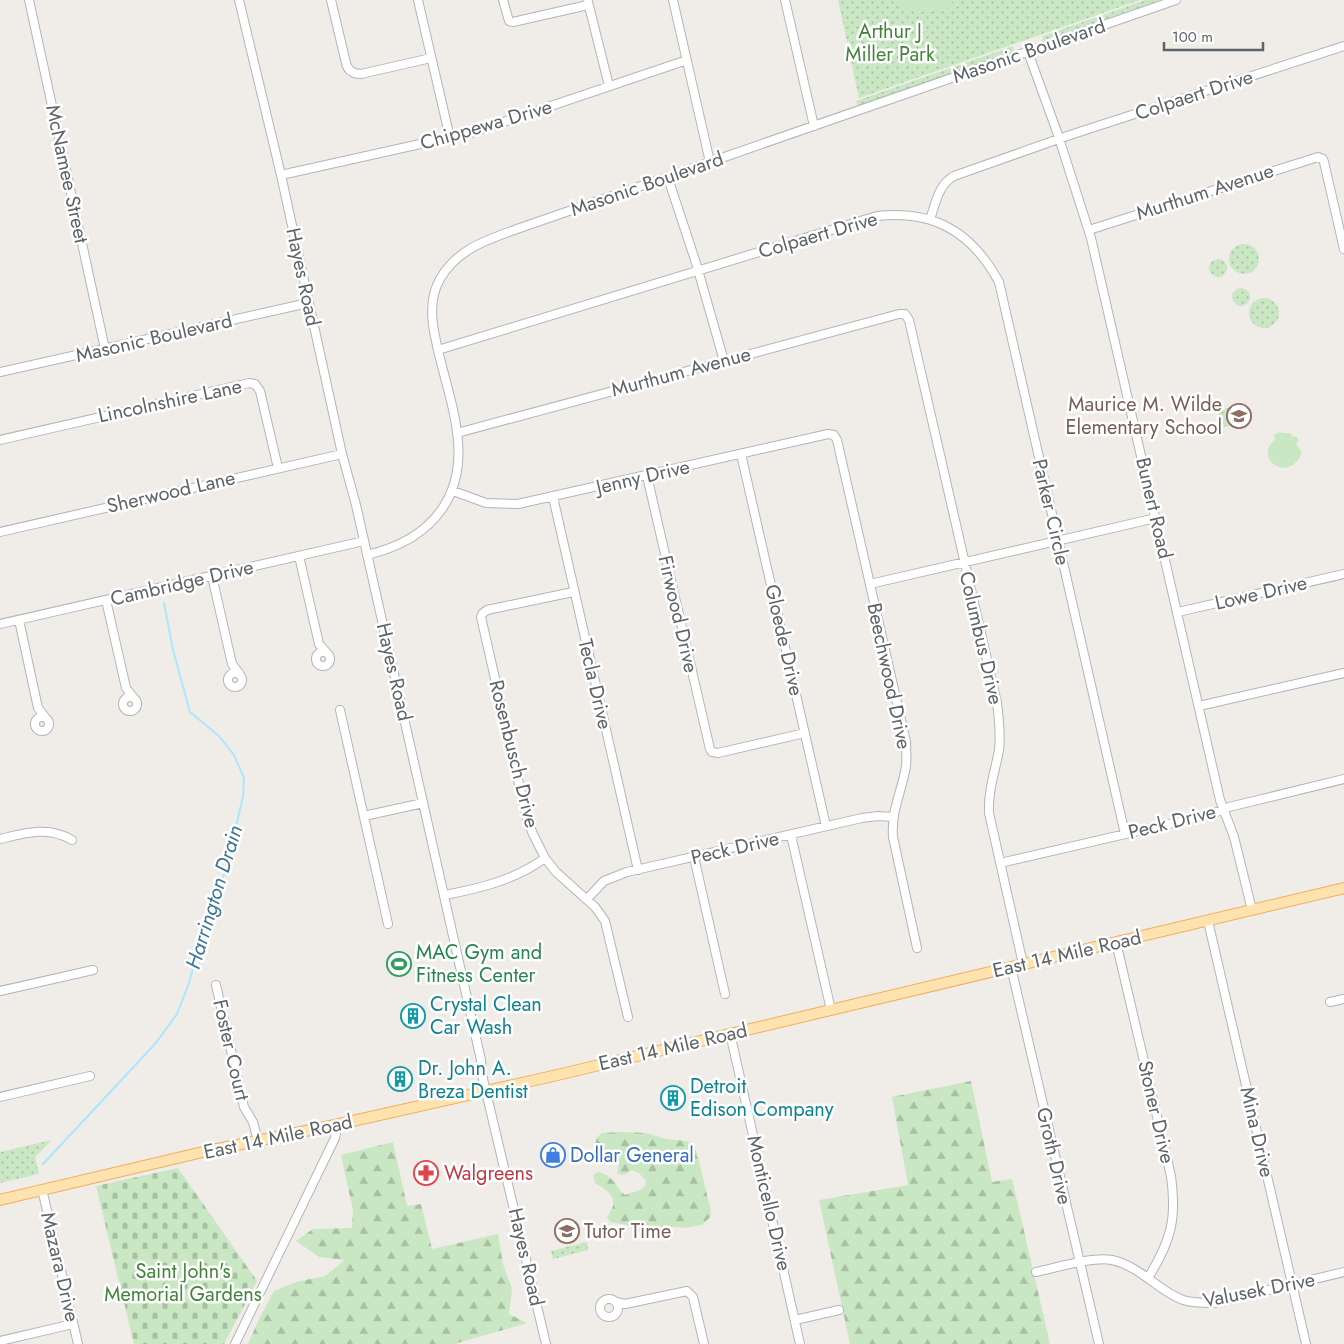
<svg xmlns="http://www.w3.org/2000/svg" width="1344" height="1344" font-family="Jost,sans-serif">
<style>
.grass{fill:url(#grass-dots)}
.forest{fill:url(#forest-firs)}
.cemetery{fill:url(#cemetery-stones)}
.garden{fill:#cae7c4}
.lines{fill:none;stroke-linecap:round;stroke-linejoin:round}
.stream{stroke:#a9e8fd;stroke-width:2}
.minor-casing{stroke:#b2b5b9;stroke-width:10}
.major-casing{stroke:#efae61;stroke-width:12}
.minor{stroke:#fff;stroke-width:8}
.major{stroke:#fee3ae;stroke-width:10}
.labels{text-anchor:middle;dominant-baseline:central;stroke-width:5;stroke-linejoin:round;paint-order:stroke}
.park-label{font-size:20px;fill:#408537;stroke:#fff}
.street-label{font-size:20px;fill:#5e6367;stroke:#fff}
.education-label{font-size:20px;fill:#785e54;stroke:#fff;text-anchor:end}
.leisure-label{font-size:20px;fill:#27864d;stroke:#fff;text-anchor:start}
.culture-label{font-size:20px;fill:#0d838f;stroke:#fff;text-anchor:start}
.shop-label{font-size:20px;fill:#366cbe;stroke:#fff;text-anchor:start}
.health-label{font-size:20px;fill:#be3a42;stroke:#fff;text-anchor:start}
.water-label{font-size:21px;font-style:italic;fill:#3c7896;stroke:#fff}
</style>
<defs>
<pattern id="grass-dots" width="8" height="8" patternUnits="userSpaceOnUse" patternTransform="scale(1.25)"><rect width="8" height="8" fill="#cae7c4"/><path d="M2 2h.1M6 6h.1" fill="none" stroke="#a7bfa3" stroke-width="1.8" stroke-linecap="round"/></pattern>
<pattern id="forest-firs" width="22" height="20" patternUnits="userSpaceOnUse" patternTransform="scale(1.25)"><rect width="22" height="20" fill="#cae7c4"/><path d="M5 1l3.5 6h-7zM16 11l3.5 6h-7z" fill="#a7bfa3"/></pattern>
<pattern id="cemetery-stones" width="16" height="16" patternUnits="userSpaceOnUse" patternTransform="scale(1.25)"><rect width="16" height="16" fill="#cae7c4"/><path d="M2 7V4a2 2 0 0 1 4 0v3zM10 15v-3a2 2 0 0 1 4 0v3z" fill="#a7bfa3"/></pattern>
</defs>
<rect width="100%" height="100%" fill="#f0ece7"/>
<!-- grass -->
<path class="grass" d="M838 0H1140L859 98Z
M1145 0H1161L1042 41 1043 36Z
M1013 46 1014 51 858 106 856 101Z
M1229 259a15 15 0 1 1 30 0a15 15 0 1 1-30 0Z
M1209 268a9 9 0 1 1 18 0a9 9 0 1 1-18 0Z
M1232 297a9 9 0 1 1 18 0a9 9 0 1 1-18 0Z
M1249 313a15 15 0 1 1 30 0a15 15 0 1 1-30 0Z
M1238 405 1243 421 1222 428 1217 411Z
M52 1140 35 1157 39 1174 0 1183V1152Z
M587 1242 588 1250 553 1259 551 1251Z"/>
<!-- forest -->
<path class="forest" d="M971 1081 992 1182 1012 1179 1050 1344H850L819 1200 908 1185 892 1097Z
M622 1132 646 1133 666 1139 687 1141 694 1146 697 1153 710 1207 711 1216 702 1225 684 1228 668 1226 639 1233 627 1225 610 1222 607 1217C620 1200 611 1192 595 1183L593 1175 598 1172C616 1177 614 1186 625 1195L640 1190 645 1186 646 1181 639 1173 632 1170 624 1175 617 1174 619 1163 601 1156 595 1147 596 1138 602 1133Z
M393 1142 407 1206 421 1204 432 1249 498 1234 503 1264 512 1289 509 1314 527 1323 454 1344H248L260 1317 274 1291 296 1282 325 1276 345 1260 319 1257 296 1241 313 1229 352 1228 353 1210 341 1155Z"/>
<!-- cemetery -->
<path class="cemetery" d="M178 1168 257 1281 224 1344H134L96 1186Z"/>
<!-- garden -->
<path class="garden" d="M894 0H952L953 6C935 14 909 15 894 0Z
M1280 432 1283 433H1290L1293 437 1296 436 1299 441 1296 443 1302 453C1287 486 1253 456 1275 440L1274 435Z"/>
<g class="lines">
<!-- stream -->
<path class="stream" d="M43 1164 155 1044 177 1014 189 983 198 949 225 872 243 797 244 778 234 755 219 736 190 712 173 650 164 603"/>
<defs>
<path id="minor" d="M29 0 105 349
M239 0 281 175 342 454 356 505 481 1060 482 1075 546 1344
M331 0 346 63C348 71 354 74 361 74L431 58
M418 0 450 138
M503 0 509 21 513 22 588 5
M673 0 710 162
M785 0 814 126
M588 2 609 86
M1028 52 1057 132 1091 238 1220 800 1234 837 1252 910
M281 175 474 132 687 60
M668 178 696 263 724 361
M930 219C936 203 938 185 954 176L1070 135 1344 46
M1089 230 1318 157 1323 159 1324 162 1344 249
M438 350 877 216C934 210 972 232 999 282L1125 834
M0 372 308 303
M457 433 899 314H905L909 320 997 703C999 719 1001 734 999 750 995 772 988 790 989 813L1023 964
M0 440 249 383 255 384 260 391 278 468
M741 454 826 826
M647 476 710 749 712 752 718 753 805 733
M453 491 486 503 518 504 828 434 834 435 837 440 906 742C906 750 907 758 906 766 902 792 891 809 893 837L917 948
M553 497 638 870
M0 532 342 454
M367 555C397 548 424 535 442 509 477 458 447 396 436 341 431 320 429 298 440 279 457 249 487 240 517 229L1176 0
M299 556 319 644 327 653
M212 576 232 664 239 673
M870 584 1156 518
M573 592 487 610 482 614 481 617 527 819 533 834 545 858 556 872 595 907 605 921 628 1017
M106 600 126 688 133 697
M1178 612 1344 574
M19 620 38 708 45 717
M0 624 364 541
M316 659a7 7 0 1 1 14 0a7 7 0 1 1-14 0Z
M228 680a7 7 0 1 1 14 0a7 7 0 1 1-14 0Z
M123 704a7 7 0 1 1 14 0a7 7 0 1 1-14 0Z
M1199 706 1344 673
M340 710 388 924
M35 724a7 7 0 1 1 14 0a7 7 0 1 1-14 0Z
M364 816 423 803
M791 835 831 1010
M0 839C26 833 48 826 72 840
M694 857 725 994
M1000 863 1212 814 1229 807 1344 779
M445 895C481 888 515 880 545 858
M587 899 604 881 627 872 862 818 878 816 893 817
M1208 921 1306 1344
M1116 942 1171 1176C1177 1219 1171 1241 1148 1278
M1011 967 1099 1344
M216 985 244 1107 253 1122 258 1141
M0 991 93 970
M1330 1002 1344 999
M730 1033 800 1344
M0 1097 90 1076
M42 1189 78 1344
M1036 1272C1056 1268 1093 1256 1112 1260 1140 1266 1158 1291 1183 1300 1193 1303 1204 1303 1214 1303L1344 1272
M600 1308a9 9 0 1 1 18 0a9 9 0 1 1-18 0Z
M616 1302 625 1304 687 1291 693 1297 704 1344
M795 1320 839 1310
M0 1341 73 1324
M235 1344 335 1138 336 1132 335 1125"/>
<path id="major" d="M0 1200 207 1151 335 1125 553 1076 1344 888"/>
</defs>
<!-- minor casing -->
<use href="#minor" class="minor-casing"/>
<!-- major casing -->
<use href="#major" class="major-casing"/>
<!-- minor -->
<use href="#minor" class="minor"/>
<!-- major -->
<use href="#major" class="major"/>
</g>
<!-- icons -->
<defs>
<symbol id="school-ring" viewBox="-11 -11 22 22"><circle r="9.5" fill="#fff" stroke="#8d6e63" stroke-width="1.5"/><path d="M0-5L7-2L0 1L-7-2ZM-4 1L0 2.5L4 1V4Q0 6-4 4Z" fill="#8d6e63"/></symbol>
<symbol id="stadium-ring" viewBox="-11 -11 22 22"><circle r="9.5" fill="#fff" stroke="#2e9e5b" stroke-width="1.5"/><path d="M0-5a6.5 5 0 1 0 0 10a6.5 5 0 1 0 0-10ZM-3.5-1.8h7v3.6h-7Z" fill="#2e9e5b"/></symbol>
<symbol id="building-ring" viewBox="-11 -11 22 22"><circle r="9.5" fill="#fff" stroke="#0f9aa8" stroke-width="1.5"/><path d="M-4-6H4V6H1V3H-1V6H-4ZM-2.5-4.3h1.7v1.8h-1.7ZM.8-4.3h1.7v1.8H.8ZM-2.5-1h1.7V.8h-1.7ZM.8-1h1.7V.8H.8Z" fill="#0f9aa8"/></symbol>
<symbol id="shop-ring" viewBox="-11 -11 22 22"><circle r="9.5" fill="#fff" stroke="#3f7fe0" stroke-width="1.5"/><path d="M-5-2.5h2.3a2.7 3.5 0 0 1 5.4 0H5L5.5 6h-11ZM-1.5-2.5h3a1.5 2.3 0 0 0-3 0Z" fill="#3f7fe0"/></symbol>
<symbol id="pharmacy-ring" viewBox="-11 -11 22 22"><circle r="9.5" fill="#fff" stroke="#e0444e" stroke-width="1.5"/><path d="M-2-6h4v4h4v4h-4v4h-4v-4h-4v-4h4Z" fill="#e0444e"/></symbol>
</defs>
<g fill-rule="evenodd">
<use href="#school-ring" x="1225" y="402" width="28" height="28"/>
<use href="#stadium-ring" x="385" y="950" width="28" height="28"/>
<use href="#building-ring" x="399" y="1002" width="28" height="28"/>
<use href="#building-ring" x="386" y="1065" width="28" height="28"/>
<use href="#building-ring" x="659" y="1084" width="28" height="28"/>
<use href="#shop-ring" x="539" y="1141" width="28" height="28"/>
<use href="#pharmacy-ring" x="412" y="1159" width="28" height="28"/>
<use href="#school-ring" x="553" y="1217" width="28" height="28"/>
</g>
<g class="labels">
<!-- park labels -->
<g class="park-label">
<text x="890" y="31">Arthur J<tspan x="890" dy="23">Miller Park</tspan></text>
<text x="183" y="1271">Saint John's<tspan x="183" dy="23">Memorial Gardens</tspan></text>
</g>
<!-- street labels -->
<g class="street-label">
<text transform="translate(1029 51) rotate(-19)">Masonic Boulevard</text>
<text transform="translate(1194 95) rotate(-18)">Colpaert Drive</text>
<text transform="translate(486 125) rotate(-16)">Chippewa Drive</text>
<text transform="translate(67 174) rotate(78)">McNamee Street</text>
<text transform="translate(647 184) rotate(-19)">Masonic Boulevard</text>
<text transform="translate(1205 192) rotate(-18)">Murthum Avenue</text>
<text transform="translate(818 235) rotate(-16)">Colpaert Drive</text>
<text transform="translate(303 277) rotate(78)">Hayes Road</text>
<text transform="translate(154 338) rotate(-13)">Masonic Boulevard</text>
<text transform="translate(681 372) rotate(-15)">Murthum Avenue</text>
<text transform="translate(170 401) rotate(-12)">Lincolnshire Lane</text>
<text transform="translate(643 477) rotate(-13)">Jenny Drive</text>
<text transform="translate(171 492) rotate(-13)">Sherwood Lane</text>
<text transform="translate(1154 508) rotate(77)">Bunert Road</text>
<text transform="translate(1051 512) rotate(77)">Parker Circle</text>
<text transform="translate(182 583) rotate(-13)">Cambridge Drive</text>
<text transform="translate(1261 593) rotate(-13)">Lowe Drive</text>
<text transform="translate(678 614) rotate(77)">Firwood Drive</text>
<text transform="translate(981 638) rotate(77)">Columbus Drive</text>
<text transform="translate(784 640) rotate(77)">Gloede Drive</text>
<text transform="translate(394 672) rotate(77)">Hayes Road</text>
<text transform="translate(889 676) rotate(78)">Beechwood Drive</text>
<text transform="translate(595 684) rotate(77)">Tecla Drive</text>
<text transform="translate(514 754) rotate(76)">Rosenbusch Drive</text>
<text transform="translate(1172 822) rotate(-14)">Peck Drive</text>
<text transform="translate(735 848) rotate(-13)">Peck Drive</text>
<text transform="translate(1067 954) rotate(-13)">East 14 Mile Road</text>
<text transform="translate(673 1047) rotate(-13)">East 14 Mile Road</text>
<text transform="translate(231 1050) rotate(77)">Foster Court</text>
<text transform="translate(1156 1112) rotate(77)">Stoner Drive</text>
<text transform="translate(1257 1132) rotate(77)">Mina Drive</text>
<text transform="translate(278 1137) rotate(-12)">East 14 Mile Road</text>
<text transform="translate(1054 1156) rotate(77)">Groth Drive</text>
<text transform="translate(769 1203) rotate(77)">Monticello Drive</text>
<text transform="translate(526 1257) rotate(77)">Hayes Road</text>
<text transform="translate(60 1267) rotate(77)">Mazara Drive</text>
<text transform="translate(1259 1290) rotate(-11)">Valusek Drive</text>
</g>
<!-- education labels -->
<g class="education-label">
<text x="1222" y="404">Maurice M. Wilde<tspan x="1222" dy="23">Elementary School</tspan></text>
<text x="584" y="1231" text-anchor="start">Tutor Time</text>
</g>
<!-- leisure labels -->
<g class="leisure-label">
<text x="416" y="952">MAC Gym and<tspan x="416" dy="23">Fitness Center</tspan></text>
</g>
<!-- culture labels -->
<g class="culture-label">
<text x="430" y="1004">Crystal Clean<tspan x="430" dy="23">Car Wash</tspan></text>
<text x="418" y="1068">Dr. John A.<tspan x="418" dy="23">Breza Dentist</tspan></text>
<text x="690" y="1086">Detroit<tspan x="690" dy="23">Edison Company</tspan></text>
</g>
<!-- shop labels -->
<g class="shop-label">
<text x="570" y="1155">Dollar General</text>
</g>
<!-- health labels -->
<g class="health-label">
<text x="444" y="1173">Walgreens</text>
</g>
<!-- water labels -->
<g class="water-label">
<text transform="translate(214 897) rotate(-73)">Harrington Drain</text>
</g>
</g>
<!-- scale -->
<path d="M1164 42v8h99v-8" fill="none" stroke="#5e6367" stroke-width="2.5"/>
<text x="1172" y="42" font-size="15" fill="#5e6367" stroke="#ffffff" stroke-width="4" paint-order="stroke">100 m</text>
</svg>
